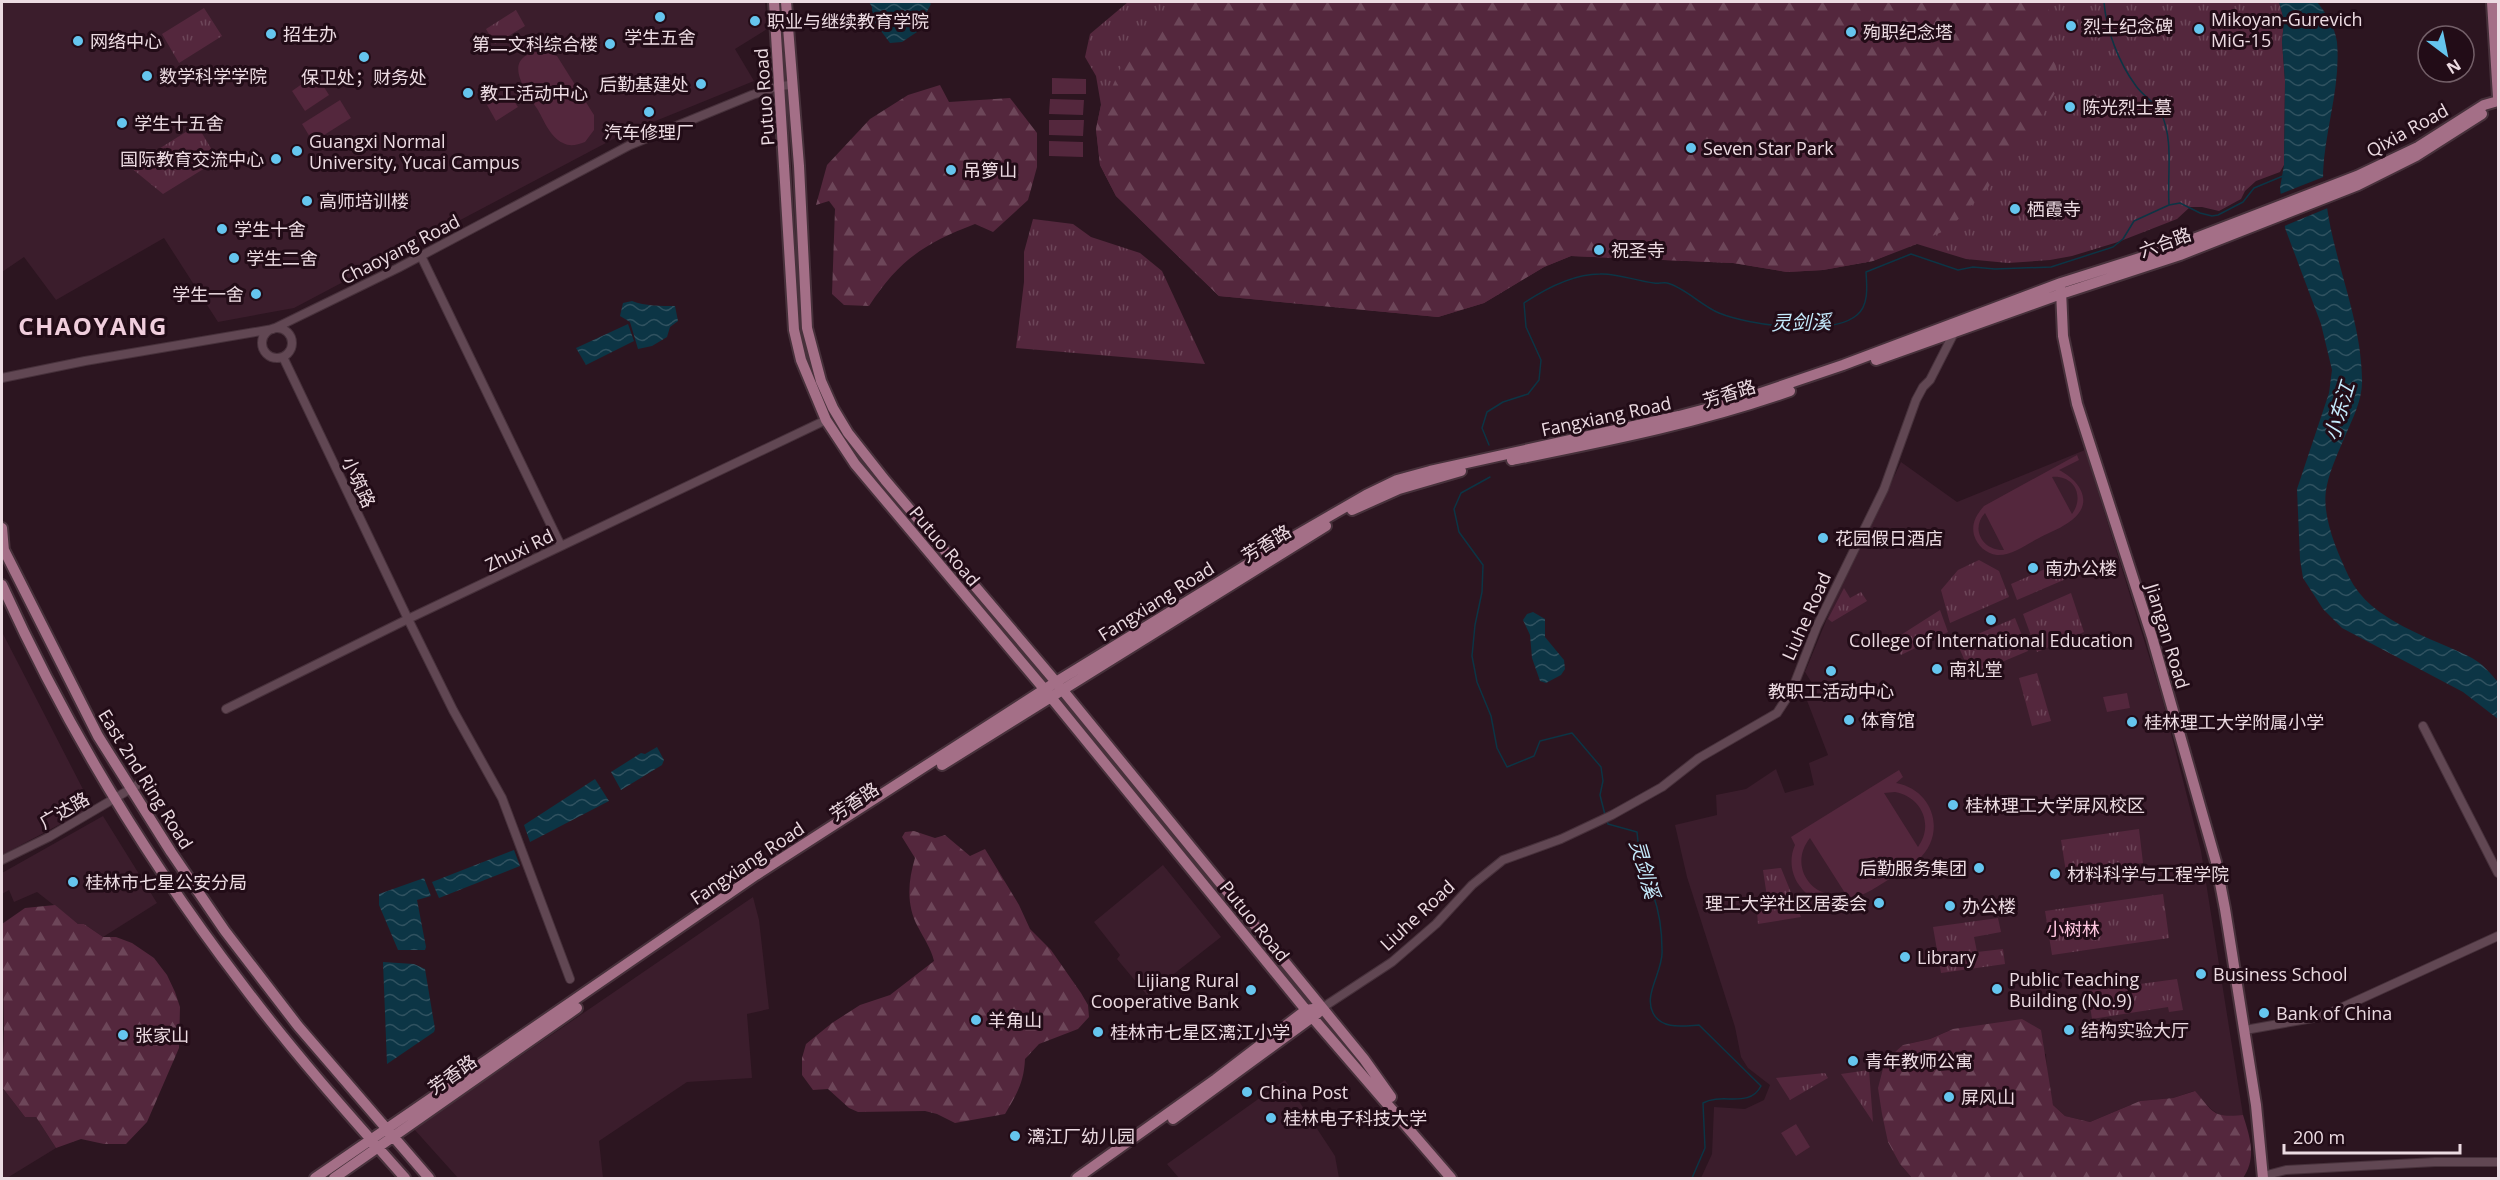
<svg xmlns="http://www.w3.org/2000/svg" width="2500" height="1180" font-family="'Open Sans','Noto Sans SC',sans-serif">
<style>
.built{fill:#3b1d2c}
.grass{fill:url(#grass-tufts)}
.forest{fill:url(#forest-firs)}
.pitch{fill:#54273d;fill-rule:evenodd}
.water{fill:url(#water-waves)}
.pier{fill:#2c1520}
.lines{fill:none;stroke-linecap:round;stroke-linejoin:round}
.stream{stroke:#0c3545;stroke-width:1.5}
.minor-casing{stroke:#47313b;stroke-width:10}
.major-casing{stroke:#47313b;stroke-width:14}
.minor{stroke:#614753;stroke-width:8}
.major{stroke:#a46f87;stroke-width:10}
.poi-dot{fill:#65c5ee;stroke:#220c17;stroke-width:2}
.labels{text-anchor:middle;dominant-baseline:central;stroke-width:6;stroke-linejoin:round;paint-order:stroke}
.poi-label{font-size:18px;fill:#ecdbe2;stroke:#220c17;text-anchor:start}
.street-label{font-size:18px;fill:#ecdbe2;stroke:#220c17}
.park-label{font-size:18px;fill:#ffc7e0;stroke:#220c17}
.water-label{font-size:20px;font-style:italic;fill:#c5ebfd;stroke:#220c17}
.district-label{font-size:24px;font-weight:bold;letter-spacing:1.5px;fill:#f0cedd;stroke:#220c17}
</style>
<defs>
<pattern id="grass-tufts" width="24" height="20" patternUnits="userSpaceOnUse" patternTransform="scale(1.5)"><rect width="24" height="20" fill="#54273d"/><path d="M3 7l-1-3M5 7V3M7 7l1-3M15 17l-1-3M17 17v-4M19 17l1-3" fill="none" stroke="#6d4659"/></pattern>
<pattern id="forest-firs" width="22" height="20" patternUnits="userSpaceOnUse" patternTransform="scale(1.5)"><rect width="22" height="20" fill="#54273d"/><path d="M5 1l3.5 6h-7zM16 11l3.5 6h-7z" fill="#6d4659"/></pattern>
<pattern id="water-waves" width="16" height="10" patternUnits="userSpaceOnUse" patternTransform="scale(1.5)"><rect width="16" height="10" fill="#0c3545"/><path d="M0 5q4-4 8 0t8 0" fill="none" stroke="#305260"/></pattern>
</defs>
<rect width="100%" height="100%" fill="#2c1520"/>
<!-- built -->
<path class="built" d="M2 2H765L767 29 735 49 754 81 621 135 294 308 218 322 164 238 56 300 24 257 2 272Z
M2085 450 2162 698 2201 851 2243 1115 2222 1117 2211 1109 2194 1091 2173 1098 2140 1101 2090 1122 2065 1116 2053 1105 2047 1082 2046 1054 1953 1029 1930 1039 1903 1045 1900 1164 1912 1178H1701L1712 1154 1714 1107 1745 1109 1764 1100 1770 1085 1748 1068 1741 1057 1735 1027 1687 877 1675 825 1717 815 1716 795 1746 789 1776 769 1785 793 1814 785 1809 763 1828 755 1806 698 1815 688 1805 672 1833 604 1901 462 1957 502Z
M2 632 88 799 87 810 2 855Z
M103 816 157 903 103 937 84 924H78L37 892 14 902 9 890 2 894V873Z
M1163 865 1221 937 1147 995 1117 959 1120 955 1094 922Z
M753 897 759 920 769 1009 747 1014 752 1078 687 1082 599 1141 603 1178H458L414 1129Z
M1285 1080 1335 1156 1339 1178H1179L1167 1164Z
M2 1087 25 1117H36L56 1148 7 1178H2Z"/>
<!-- grass -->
<path class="grass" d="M1128 2H2279L2284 20 2282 42 2285 81 2284 165 2280 172 2256 181 2245 191 2241 199 2219 211 2202 207H2190L2177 219 2118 242 2072 256 2050 260 2008 263 1966 259 1917 244 1873 261 1823 270 1787 272 1733 263 1571 256 1544 267 1484 303 1438 317 1219 296 1116 196 1100 165 1096 129 1101 105 1096 76 1085 57 1090 34Z
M204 8 222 36 179 63 162 34Z
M516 10 525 26 495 44 486 29Z
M197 125 218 160 163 194 130 167Z
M1033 219 1073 224 1091 237 1140 253 1162 271 1205 364 1016 348 1024 282V252Z
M1979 560 1999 571 2009 597 1950 623 1941 590 1958 570Z
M2059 563 2066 579 2017 600 2011 584Z
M1844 588 1850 598 1861 592 1867 601 1832 622 1828 619Z
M2071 593 2084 632 2037 652 2023 614Z
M1940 610 1948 632 1901 655 1893 640Z
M2015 618 2028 651 1971 675 1957 643Z
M2037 673 2051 721 2032 726 2019 678Z
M2139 829 2143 863 2066 872 2061 840Z
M1781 868 1801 917 1758 924 1756 900 1767 897 1763 870Z
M2163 894 2169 938 2052 955 2045 911Z
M1998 918 2001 932 1974 937 1977 952 2003 949 2005 964 1941 973 1933 927Z
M2177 979 2183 1010 2169 1012 2168 1007 2092 1019 2088 991Z
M1869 1070 1873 1122 1841 1074Z
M1825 1073 1828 1078 1790 1100 1776 1078Z"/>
<!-- forest -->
<path class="forest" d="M1177 2H2049V20L2056 58 2055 93 2037 124 2016 147 1987 189 1949 229 1873 261 1823 270 1787 272 1733 263 1571 256 1544 267 1484 303 1438 317 1219 296 1116 196 1100 165 1096 129 1101 105 1110 92 1128 51Z
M940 85 949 102 1010 98 1037 133V167L1028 200 993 232 975 224C925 243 899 260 869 306L844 305 832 294 835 209 829 201 816 205 827 165 870 119 908 95Z
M914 831 935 838 945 835 970 856 985 849 1019 905 1030 929 1051 950 1081 993 1088 1005 1089 1017 1078 1029 1039 1044 1025 1059C1024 1082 1017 1094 1005 1114L955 1123 937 1114 925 1111 858 1112 849 1108 828 1089 813 1090 802 1075V1058L806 1044 832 1023 860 1005 890 995 934 961C931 948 924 939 918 927 906 905 908 881 915 858L902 837 905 832Z
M55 905 78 924H84L103 937H116L132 943 154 958 167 975 175 992 180 1007 179 1048 147 1122 126 1144H104L81 1139 56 1148 36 1117H25L2 1087 4 1030 2 924 25 908Z
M2022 1019 2041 1030 2053 1105 2065 1116 2090 1122 2140 1101 2173 1098 2195 1091C2214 1113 2213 1118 2243 1115 2250 1137 2257 1158 2243 1178H1912L1900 1164 1888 1142 1882 1114 1878 1088 1885 1061 1903 1045 1930 1039 1953 1029Z"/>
<!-- pitch -->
<path class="pitch" d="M542 51 557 56 594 115V130L585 142C577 145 570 147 563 143 551 138 544 121 538 110 525 90 499 56 542 51Z
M316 74 329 95 305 111 292 91Z
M1052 78 1086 79V94H1052Z
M508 92 518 107 496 121 487 105Z
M1050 99 1084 100 1083 115 1049 114Z
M340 100 351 118 313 142 302 124Z
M1049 120H1084L1083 136 1049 135Z
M1049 141 1083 142V157L1049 156Z
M2077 455 2079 460 2059 470C2079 480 2095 502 2072 520 2062 528 2050 532 2039 538 2027 544 2011 556 1997 555 1986 554 1977 545 1974 535 1971 523 1977 514 1984 506ZM2052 477C2074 475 2085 496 2072 514ZM1985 513 2004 550C1983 551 1970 529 1985 513Z
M2127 693 2130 708 2107 712 2103 697Z
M1899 770 1903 777 1896 783C1934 790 1947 834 1918 860 1887 879 1830 930 1799 885 1791 874 1789 858 1795 845L1791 837ZM1895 792C1922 797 1934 825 1918 847L1884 793ZM1810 838 1845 893V894C1811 901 1788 865 1810 838Z
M1796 1124 1810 1147 1796 1156 1781 1133Z"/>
<!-- water -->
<path class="water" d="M869 2H929L931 4 921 23 920 30 902 42 890 43 872 19V7Z
M2279 2H2317C2326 13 2335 27 2337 42 2341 86 2325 129 2323 173 2323 182 2325 191 2326 200 2333 260 2361 317 2362 378 2363 398 2354 416 2346 434 2339 451 2331 467 2327 485 2320 514 2337 551 2349 577 2371 622 2431 637 2472 658 2483 664 2490 673 2498 682V719L2463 692 2342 628 2323 609 2303 578 2300 559 2297 489 2329 393 2332 370 2321 324 2285 228 2280 188 2284 165 2285 81 2282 42 2284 20Z
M632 301C645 306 661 306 675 306L678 321 670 327 667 337 652 346 638 349 630 322 620 316 623 303Z
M628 324 634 341 586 365 576 348Z
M1533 612 1545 619V637L1564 660 1565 669 1561 675 1546 683 1540 681 1532 658 1530 635 1523 620 1527 614Z
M657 747 664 760 662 765 621 790 611 772 641 753 645 754Z
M595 779 609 801 530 842 524 825Z
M514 850 520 866 439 898 432 882Z
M424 878 431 896 417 900 426 947 425 950H398L379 905V894Z
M383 962 414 964 425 969 435 1029 434 1032 387 1064Z"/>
<!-- pier -->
<path class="pier" d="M2326 176 2330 207 2282 227 2278 195Z"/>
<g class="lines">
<!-- stream -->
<path class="stream" d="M2104 2C2106 30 2119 63 2136 86 2143 96 2155 102 2161 113 2174 140 2167 175 2169 204
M1489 445 1482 428 1487 412 1503 402 1528 394 1539 380 1541 360 1526 327 1524 303C1545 289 1573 274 1600 274 1617 273 1636 281 1654 283 1658 284 1663 282 1667 283 1684 287 1702 306 1719 313 1748 325 1831 337 1857 315 1869 305 1867 286 1866 272L1911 254 1958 270 1973 267 1995 269 2051 267 2113 247 2123 239 2134 221 2169 205 2180 203 2200 213 2212 216 2218 215 2243 202 2254 188 2283 176
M1490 477 1461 493 1454 509 1459 532 1483 565 1482 592 1475 625 1472 656 1477 682 1491 716 1497 748 1507 767 1534 756 1540 741 1572 733 1601 767 1603 781 1600 795 1605 815
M1607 820 1608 824 1637 832C1638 855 1646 873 1653 894 1659 911 1662 932 1662 950 1664 970 1643 994 1653 1013 1662 1030 1683 1026 1699 1025L1761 1086C1749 1109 1722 1092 1703 1103L1705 1148 1692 1178"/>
<defs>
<path id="minor" d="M421 256 561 546
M262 343a15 15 0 1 1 30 0a15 15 0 1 1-30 0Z
M283 357 408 619 453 710 502 798 570 979
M2 378 85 361 273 329 398 268 630 145 752 95 779 86 791 85
M226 709 408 619 826 420
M2423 726 2498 873
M2 860 49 837 139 784
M1322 1008 1392 962 1436 924 1472 885 1503 860 1561 839 1612 815 1662 787 1699 758 1777 713 1792 690 1817 626 1884 489 1916 400 1923 387 1930 380 1955 331
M2245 1030 2313 1018 2332 1012 2498 936
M2263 1176 2286 1170 2435 1162H2498"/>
<path id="major" d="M774 2 794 330 801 360 826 420 855 464 1045 690 1306 1010 1451 1178
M786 2 799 166 807 328 821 381 833 408 848 433 885 480 1056 682 1364 1059 1391 1097
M2492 2 2498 97
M2061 290 2063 336 2077 404 2152 637 2216 862 2225 909 2256 1105 2263 1178
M1876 360 2061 294 2180 255 2358 185 2416 156 2482 114
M1512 460C1606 441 1699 423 1790 391
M1352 510 1399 489 1461 471
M2 528 4 551
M2 546 98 736 171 852 225 931 298 1026 429 1178
M2 585C66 727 148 861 242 984 293 1052 349 1115 405 1178
M942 765 1326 526
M1173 1119 1318 1013
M315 1178 756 875 1056 682 1271 550 1366 495 1397 480 1430 471 1679 416 1740 400 1843 365 2061 283 2165 250 2357 176 2418 147 2484 105 2498 101
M334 1178 577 1008
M1077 1178 1216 1079 1306 1010 1313 1009"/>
</defs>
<!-- minor casing -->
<use href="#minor" class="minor-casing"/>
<!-- major casing -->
<use href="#major" class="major-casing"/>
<!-- minor -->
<use href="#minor" class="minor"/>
<!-- major -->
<use href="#major" class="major"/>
</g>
<!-- markers -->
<g class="poi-dot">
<circle cx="660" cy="17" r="6"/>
<circle cx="755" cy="21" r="6"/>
<circle cx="2071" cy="26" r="6"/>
<circle cx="2199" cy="29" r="6"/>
<circle cx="1851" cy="32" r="6"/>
<circle cx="271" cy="34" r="6"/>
<circle cx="78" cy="41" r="6"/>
<circle cx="610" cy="44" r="6"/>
<circle cx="364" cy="57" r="6"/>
<circle cx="147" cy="76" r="6"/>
<circle cx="701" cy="84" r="6"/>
<circle cx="468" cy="93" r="6"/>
<circle cx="2070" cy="107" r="6"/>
<circle cx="649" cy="112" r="6"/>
<circle cx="122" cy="123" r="6"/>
<circle cx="1691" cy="148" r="6"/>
<circle cx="297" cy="151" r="6"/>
<circle cx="276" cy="159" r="6"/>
<circle cx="951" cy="170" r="6"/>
<circle cx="307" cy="201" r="6"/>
<circle cx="2015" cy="209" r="6"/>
<circle cx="222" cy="229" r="6"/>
<circle cx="1599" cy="250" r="6"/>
<circle cx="234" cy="258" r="6"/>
<circle cx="256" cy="294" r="6"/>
<circle cx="1823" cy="538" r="6"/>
<circle cx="2033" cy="568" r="6"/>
<circle cx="1991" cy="620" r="6"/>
<circle cx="1937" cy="669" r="6"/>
<circle cx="1831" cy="671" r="6"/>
<circle cx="1849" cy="720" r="6"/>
<circle cx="2132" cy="722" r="6"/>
<circle cx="1953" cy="805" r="6"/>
<circle cx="1979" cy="868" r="6"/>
<circle cx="2055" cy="874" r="6"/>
<circle cx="73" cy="882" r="6"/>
<circle cx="1879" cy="903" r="6"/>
<circle cx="1950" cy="906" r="6"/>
<circle cx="1905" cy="957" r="6"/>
<circle cx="2201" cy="974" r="6"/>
<circle cx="1997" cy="989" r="6"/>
<circle cx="1251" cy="990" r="6"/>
<circle cx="2264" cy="1013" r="6"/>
<circle cx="976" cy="1020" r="6"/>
<circle cx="2069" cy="1030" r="6"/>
<circle cx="1098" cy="1032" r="6"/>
<circle cx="123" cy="1035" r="6"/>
<circle cx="1853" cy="1061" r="6"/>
<circle cx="1247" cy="1092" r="6"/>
<circle cx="1949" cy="1097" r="6"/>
<circle cx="1271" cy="1118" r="6"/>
<circle cx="1015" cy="1136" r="6"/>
</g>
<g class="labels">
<!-- poi labels -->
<g class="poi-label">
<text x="2211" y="19">Mikoyan-Gurevich<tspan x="2211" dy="21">MiG-15</tspan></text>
<text x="767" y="21">职业与继续教育学院</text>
<text x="2083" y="26">烈士纪念碑</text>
<text x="1863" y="32">殉职纪念塔</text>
<text x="283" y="34">招生办</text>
<text x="660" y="37" text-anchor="middle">学生五舍</text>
<text x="90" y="41">网络中心</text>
<text x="598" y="44" text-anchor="end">第二文科综合楼</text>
<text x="159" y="76">数学科学学院</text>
<text x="364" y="77" text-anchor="middle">保卫处；财务处</text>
<text x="689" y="84" text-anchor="end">后勤基建处</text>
<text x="480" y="93">教工活动中心</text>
<text x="2082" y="107">陈光烈士墓</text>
<text x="134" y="123">学生十五舍</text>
<text x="649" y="132" text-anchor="middle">汽车修理厂</text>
<text x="309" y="141">Guangxi Normal<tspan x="309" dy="21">University, Yucai Campus</tspan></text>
<text x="1703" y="148">Seven Star Park</text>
<text x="264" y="159" text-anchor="end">国际教育交流中心</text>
<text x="963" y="170">吊箩山</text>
<text x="319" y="201">高师培训楼</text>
<text x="2027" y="209">栖霞寺</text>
<text x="234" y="229">学生十舍</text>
<text x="1611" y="250">祝圣寺</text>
<text x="246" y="258">学生二舍</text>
<text x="244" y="294" text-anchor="end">学生一舍</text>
<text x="1835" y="538">花园假日酒店</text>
<text x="2045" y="568">南办公楼</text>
<text x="1991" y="640" text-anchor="middle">College of International Education</text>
<text x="1949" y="669">南礼堂</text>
<text x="1831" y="691" text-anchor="middle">教职工活动中心</text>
<text x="1861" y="720">体育馆</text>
<text x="2144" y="722">桂林理工大学附属小学</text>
<text x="1965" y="805">桂林理工大学屏风校区</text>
<text x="1967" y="868" text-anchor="end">后勤服务集团</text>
<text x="2067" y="874">材料科学与工程学院</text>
<text x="85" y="882">桂林市七星公安分局</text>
<text x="1867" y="903" text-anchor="end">理工大学社区居委会</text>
<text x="1962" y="906">办公楼</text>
<text x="1917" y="957">Library</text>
<text x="2213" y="974">Business School</text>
<text x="2009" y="979">Public Teaching<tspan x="2009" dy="21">Building (No.9)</tspan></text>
<text x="1239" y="980" text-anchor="end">Lijiang Rural<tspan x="1239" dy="21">Cooperative Bank</tspan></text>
<text x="2276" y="1013">Bank of China</text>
<text x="988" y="1020">羊角山</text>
<text x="2081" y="1030">结构实验大厅</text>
<text x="1110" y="1032">桂林市七星区漓江小学</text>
<text x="135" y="1035">张家山</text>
<text x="1865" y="1061">青年教师公寓</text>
<text x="1259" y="1092">China Post</text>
<text x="1961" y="1097">屏风山</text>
<text x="1283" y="1118">桂林电子科技大学</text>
<text x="1027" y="1136">漓江厂幼儿园</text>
</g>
<!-- street labels -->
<g class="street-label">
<text transform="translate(764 97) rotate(-94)">Putuo Road</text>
<text transform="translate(2407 130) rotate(-29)">Qixia Road</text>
<text transform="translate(2165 242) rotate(-20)">六合路</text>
<text transform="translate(400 249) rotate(-27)">Chaoyang Road</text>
<text transform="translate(1729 393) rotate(-17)">芳香路</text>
<text transform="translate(1606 416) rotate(-12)">Fangxiang Road</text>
<text transform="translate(359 482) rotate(65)">小筑路</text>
<text transform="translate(1266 543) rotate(-31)">芳香路</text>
<text transform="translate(945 546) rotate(50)">Putuo Road</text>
<text transform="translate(519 550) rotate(-26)">Zhuxi Rd</text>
<text transform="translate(1156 601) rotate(-32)">Fangxiang Road</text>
<text transform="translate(1806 616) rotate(-66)">Liuhe Road</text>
<text transform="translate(2168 636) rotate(73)">Jiangan Road</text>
<text transform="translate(146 779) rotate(58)">East 2nd Ring Road</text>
<text transform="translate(854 801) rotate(-33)">芳香路</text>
<text transform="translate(64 810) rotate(-30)">广达路</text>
<text transform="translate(747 863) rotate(-34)">Fangxiang Road</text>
<text transform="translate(1417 915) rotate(-43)">Liuhe Road</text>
<text transform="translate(1255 921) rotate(51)">Putuo Road</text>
<text transform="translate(452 1074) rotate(-35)">芳香路</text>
</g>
<!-- park labels -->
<g class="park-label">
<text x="2073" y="929">小树林</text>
</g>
<!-- water labels -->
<g class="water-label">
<text transform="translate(1801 322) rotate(-1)">灵剑溪</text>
<text transform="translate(2339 411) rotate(-73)">小东江</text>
<text transform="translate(1645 869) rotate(74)">灵剑溪</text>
</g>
<!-- district labels -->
<g class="district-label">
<text x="93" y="325">CHAOYANG</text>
</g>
</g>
<!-- border -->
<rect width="2500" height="1180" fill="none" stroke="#ecdbe2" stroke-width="6"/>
<!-- north arrow -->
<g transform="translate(2446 54) rotate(148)"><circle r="28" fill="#220c17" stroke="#735f68" stroke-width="1.5"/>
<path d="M0-4.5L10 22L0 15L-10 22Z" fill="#65c5ee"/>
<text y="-9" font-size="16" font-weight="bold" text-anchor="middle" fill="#ecdbe2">N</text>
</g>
<!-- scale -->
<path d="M2284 1144v9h176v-9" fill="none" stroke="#ecdbe2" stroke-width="3"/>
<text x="2293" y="1144" font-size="18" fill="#ecdbe2" stroke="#220c17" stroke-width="4.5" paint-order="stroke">200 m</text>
</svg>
